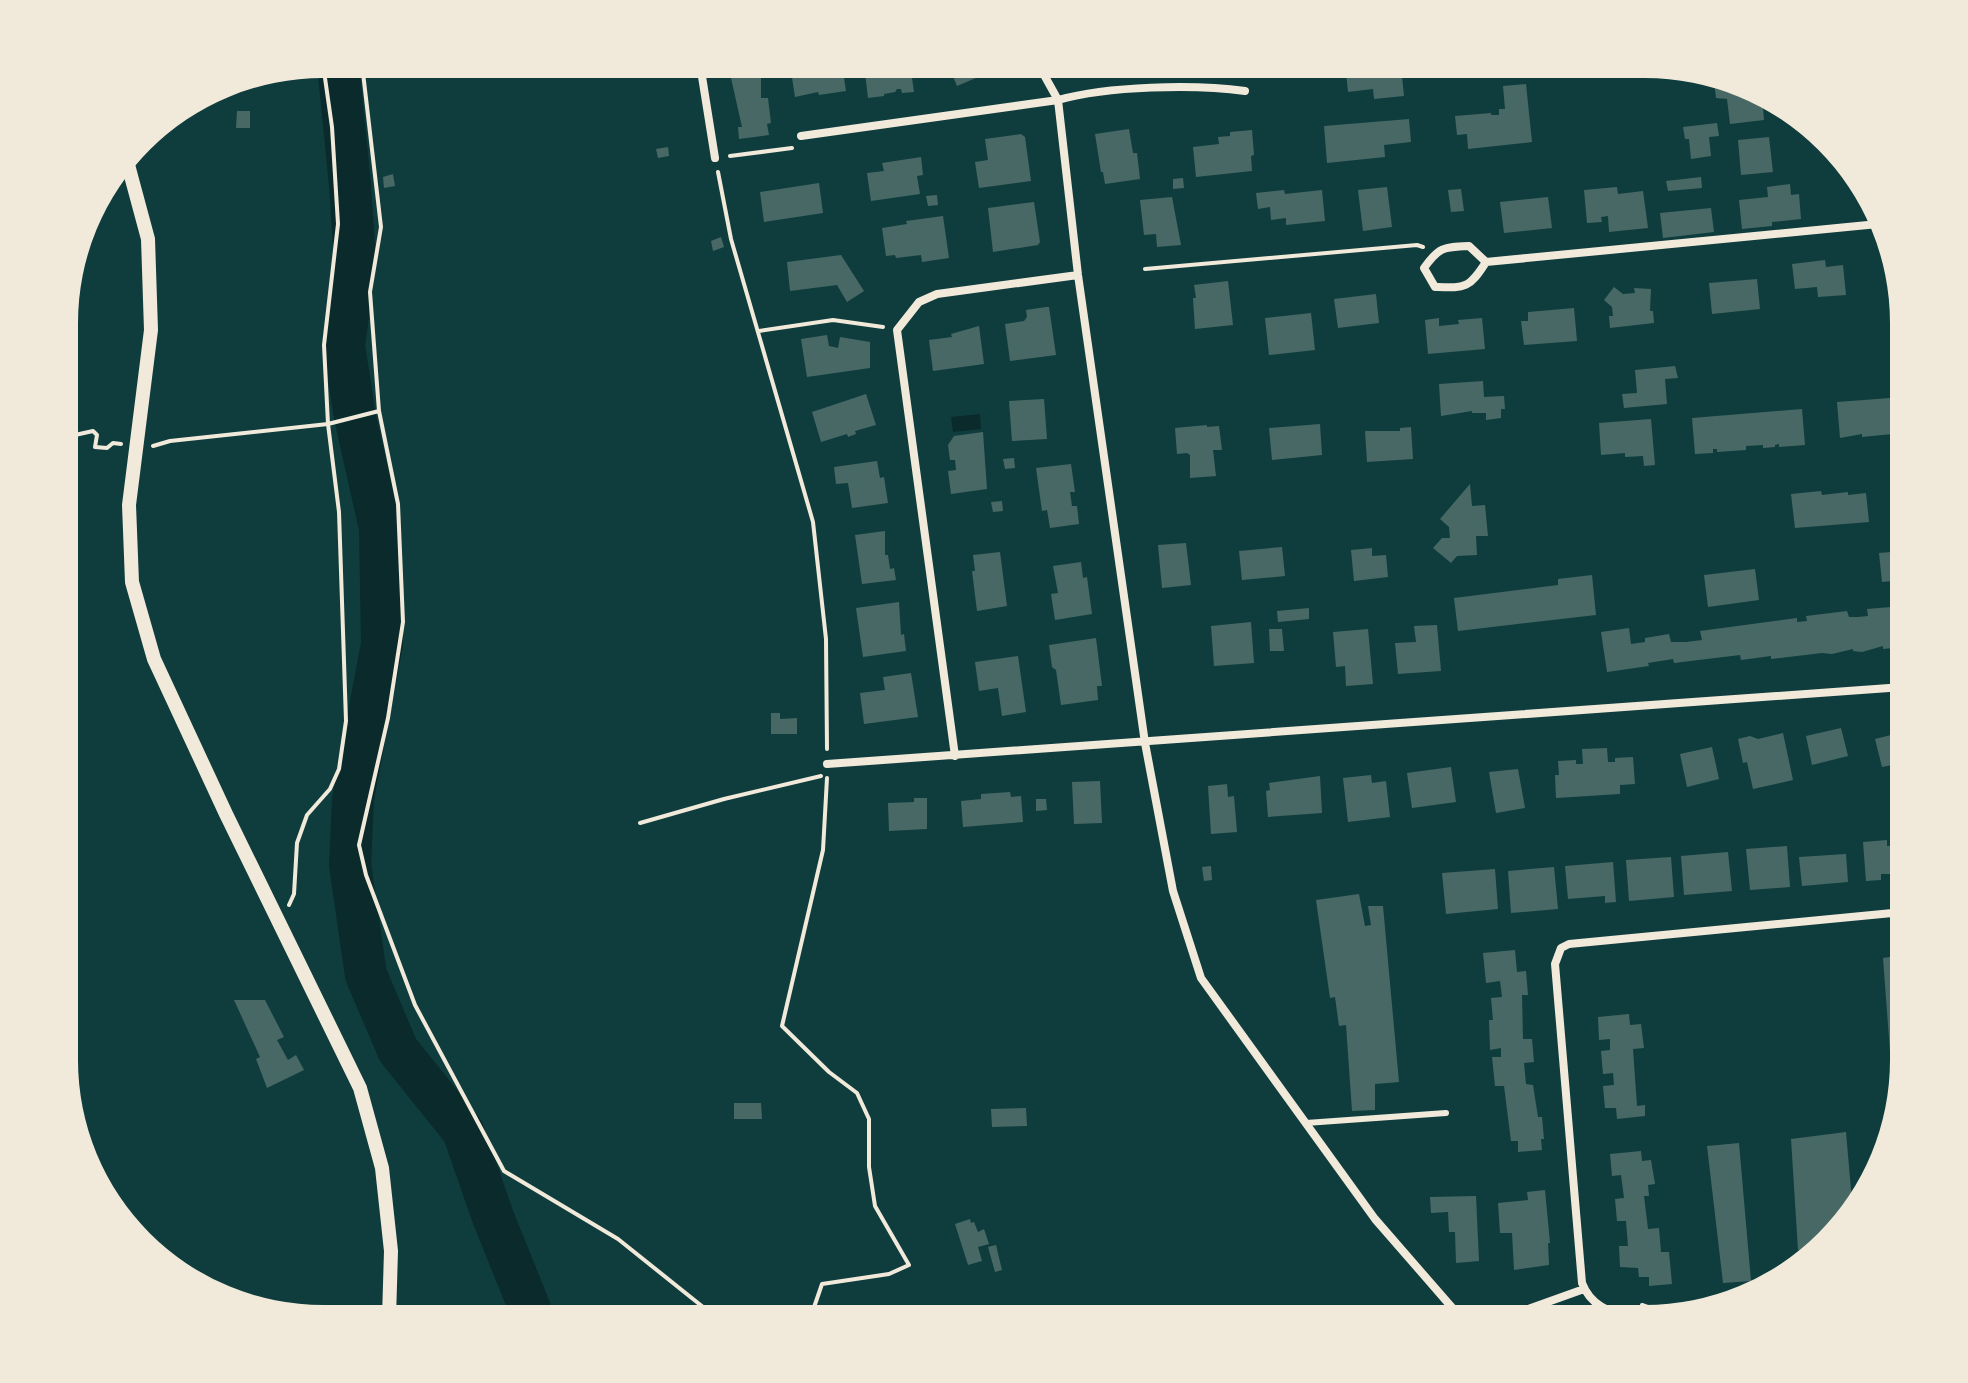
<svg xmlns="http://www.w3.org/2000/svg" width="1968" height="1383" font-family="'Zilla Slab',serif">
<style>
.water{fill:#0a2a2b}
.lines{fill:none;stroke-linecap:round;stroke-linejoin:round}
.river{stroke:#0a2a2b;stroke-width:42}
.building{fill:#486865}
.path{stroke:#f1e9da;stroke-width:4}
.service{stroke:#f1e9da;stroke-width:6}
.minor{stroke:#f1e9da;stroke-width:8}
.tertiary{stroke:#f1e9da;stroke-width:14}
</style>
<rect width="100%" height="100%" fill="#0f3d3e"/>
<!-- water -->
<path class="water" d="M980 414 981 429 953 432 951 417Z"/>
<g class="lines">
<!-- river -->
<path class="river" d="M338 64 350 185 355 261 344 346 355 417 380 528 382 644 353 799 350 865 366 975 398 1050 463 1131 493 1217 534 1319"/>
</g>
<!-- building -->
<path class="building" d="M815 64H842L846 91 819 95 818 92 795 97 791 71 815 68Z
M864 64H910L914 92 902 93 901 89H897L895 92 884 94V96L868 98Z
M948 64H987L990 72 957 86Z
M1617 65H1632L1633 73 1618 74Z
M1645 65H1661L1676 68 1646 71Z
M1401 66 1404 96 1374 99 1373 89 1348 92 1346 72Z
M761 73V98H768L771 123 767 124 769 135 739 139 738 127H742L731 78Z
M1723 77 1767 99 1768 107 1763 108 1764 120 1730 124 1727 99 1716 98 1714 80 1723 79Z
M1526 84 1532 142 1468 149 1467 134 1457 135 1455 116 1491 113V115H1499V109H1505L1503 86Z
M237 111H250V128H236Z
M1409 119 1411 142 1384 145 1385 157 1327 163 1324 126Z
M1717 123 1719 136 1709 137 1711 156 1691 159 1689 139H1685L1683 127Z
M1129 129 1133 153H1137L1140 179 1105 184 1103 172H1101L1095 134Z
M1252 130 1254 155 1251 156 1252 171 1196 177 1193 147 1219 144 1218 137 1230 136V132Z
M1021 134 1025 137 1031 181 979 188 975 162 988 160 985 139Z
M1769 137 1773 172 1741 175 1738 140Z
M668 147 669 156 658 158 656 149Z
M921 157 923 175 917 176 920 194 871 201 867 173 884 171 882 163Z
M393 174 395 186 384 188 383 177Z
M1701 177 1702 188 1668 191 1666 181Z
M1183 178 1184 188 1173 189V179Z
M819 183 823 213 764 222 760 192Z
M1790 184 1791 195 1799 194 1801 219 1772 222V226L1742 229 1739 200 1768 197 1767 187Z
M1387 187 1392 227 1363 231 1358 190Z
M1617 187 1618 194 1643 191 1648 228 1609 232 1608 216 1601 217 1602 222 1587 223 1584 190Z
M1461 189 1464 211 1451 212 1448 190Z
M1284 190 1285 194 1322 190 1325 221 1286 225V218L1271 220 1270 207 1258 209 1256 193Z
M937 195 938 205 928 206 926 196Z
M1172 197 1181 245 1157 247 1156 234 1144 235 1140 200Z
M1548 197 1552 228 1504 233 1500 202Z
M1034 202 1040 242 1038 245 993 252 988 208Z
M1711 208 1714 232 1663 238 1660 213Z
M943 216 949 258 922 262 921 255 896 258 895 255 886 256 882 228 907 224 906 221Z
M721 237 724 247 713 251 711 241Z
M841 255 864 291 847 302 837 285 790 291 787 262Z
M1825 260 1826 267 1843 265 1846 295 1818 297 1817 287 1795 289 1792 264Z
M1757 279 1760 309 1712 314 1709 283Z
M1228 281 1233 325 1195 329 1193 298H1196L1194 285Z
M1614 287 1623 294 1635 293 1634 288 1651 289 1650 311H1653L1654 323 1610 328 1609 316H1613L1612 307 1604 300Z
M1376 294 1379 323 1338 328 1334 299Z
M1046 307H1049L1056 355 1010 361 1005 324 1024 321 1027 317 1026 310Z
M1574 308 1577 341 1524 345 1521 321H1528V312Z
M1311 313 1315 350 1269 355 1265 318Z
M1439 318V326L1459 324 1458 320 1482 318 1485 349 1428 354 1425 320Z
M979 326 984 364 933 371 929 340 952 337 951 334Z
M827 335 829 346 838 348 840 337 870 342V368L807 377 801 339Z
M1675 366 1678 378 1665 379 1667 404 1624 408 1622 394 1637 393 1635 370Z
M1483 381 1484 397 1504 396 1505 409H1501V418L1486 420V413H1472V411L1441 416 1439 384Z
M866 394 876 425 855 431 856 434 848 437 847 434 821 442 812 412Z
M1903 397V433L1862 437V434L1840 438 1837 402Z
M1044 399 1047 439 1012 441 1009 401Z
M1802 409 1805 445 1779 447V444L1775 445V447L1763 448V445L1746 446V450L1717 452V449H1713V453L1695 454 1692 418Z
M1651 419 1655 465 1644 466 1643 456 1625 457V453L1601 455 1599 423Z
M1320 424 1322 455 1272 460 1269 428Z
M1207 425V427L1219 426 1222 450H1213L1216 476 1190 478V455L1187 453 1177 454 1175 428Z
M1411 427 1413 459 1367 462 1365 431H1400V428Z
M983 432 987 489 951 494 948 471 956 470 955 460H950L948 445 954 436Z
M1014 458 1015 468 1005 469 1003 459Z
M877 461 880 478 884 477 888 503 852 508 848 483 836 484 834 467Z
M1071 464 1075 492H1070L1072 506H1077L1079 524 1050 528 1047 510 1042 511 1036 468Z
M1470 484 1472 506 1485 505 1488 536H1476L1477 555 1457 556 1451 563 1433 548 1442 538H1450L1449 527 1440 519Z
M1821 491 1822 495 1848 492V495L1866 493 1869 522 1795 528 1791 494Z
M1002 501 1003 511 993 512 991 502Z
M885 531V555H888L890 569 894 568 896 580 862 584 855 535Z
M1186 543 1191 585 1162 588 1158 545Z
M1282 547 1285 576 1242 580 1239 551Z
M1372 548V556L1386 555 1388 577 1354 581 1351 550Z
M1903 551V580L1882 582 1879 553Z
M1000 552 1007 606 977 611 972 571H975L973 555Z
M1081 562 1083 578 1087 577 1092 614 1055 620 1051 594 1058 593 1053 566Z
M1755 569 1759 600 1708 607 1704 575Z
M1592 575 1596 615 1458 631 1454 598 1558 585V579Z
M899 602 901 635 904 634 906 651 863 657 856 608Z
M1903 606V647L1883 649V646L1862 652 1853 651V649L1832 654 1822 653 1771 659V656L1741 660 1740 655 1674 663 1673 659 1648 663 1649 666 1607 672 1601 632 1629 628 1631 644 1645 642V638L1669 634 1671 642H1686L1702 640 1700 631 1797 618V622L1807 621 1806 616 1847 611 1849 617H1858L1868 616 1867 609Z
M1309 608V619L1278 622 1277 611Z
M1251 622 1254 663 1214 666 1211 626Z
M1437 625 1441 671 1398 674 1395 643 1416 642 1414 626Z
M1269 629H1282L1284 651H1270Z
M1368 629 1373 684 1346 686 1345 666 1336 667 1333 632Z
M1096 638 1102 686H1097L1098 700 1061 705 1056 670 1052 667 1049 645Z
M1018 656 1026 712 1002 716 998 688 979 691 975 662Z
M911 673 918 717 864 724 860 693 885 690 883 677Z
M771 713H780V719L797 718V734H771Z
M1841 728 1848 756 1812 765 1806 736Z
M1903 732V763L1882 767 1875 739Z
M1783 733 1793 780 1753 789 1747 762 1743 763 1738 739 1750 736 1758 739Z
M1712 747 1719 779 1687 787 1680 754Z
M1607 748 1608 762H1615V758L1633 757 1635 784 1620 785V794L1556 798 1555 775H1559L1558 761 1576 760V764H1583L1582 749Z
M1451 767 1456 802 1412 808 1407 773Z
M1518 769 1525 808 1496 813 1489 772Z
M1371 775 1372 783 1386 781 1390 817 1348 822 1343 778Z
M1320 776 1322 813 1268 817 1266 791 1270 790 1269 783Z
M1100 781 1102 823 1074 824 1072 782Z
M1227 784 1228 797 1234 796 1237 832 1211 834 1208 786Z
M1010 792 1011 797 1021 796 1023 822 963 827 961 801 981 799V794Z
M914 798H927V829L889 831 888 803 914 802Z
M1036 799H1046L1047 810 1036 811Z
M1887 840V846L1903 845V877L1890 878V874H1881V880L1866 881 1863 842Z
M1787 846 1790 887 1750 890 1746 849Z
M1728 852 1732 891 1684 895 1681 856Z
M1846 854 1848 882 1802 886 1799 857Z
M1671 857 1674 897 1629 901 1626 860Z
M1613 862 1616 902 1605 903V896L1568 899 1565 866Z
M1211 866 1212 880 1204 881 1202 867Z
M1554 867 1558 909 1511 913 1508 871Z
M1495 869 1498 909 1446 914 1442 873Z
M1359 894 1365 926 1371 925 1368 906H1383L1399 1082 1375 1084V1110L1352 1111 1346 1025 1339 1026 1335 997 1330 998 1316 900Z
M1515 950 1517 972 1526 971 1528 995H1522L1523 1039H1532L1534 1062 1524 1063 1526 1084 1533 1085 1538 1117H1542L1544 1139H1541L1542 1150 1518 1152V1141H1511L1504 1086H1495L1492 1057H1501V1048L1490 1050 1489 1020H1493L1491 998 1502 997 1500 981 1486 983 1483 953Z
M1903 955V1076L1900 1091 1893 1092 1883 958Z
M234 1000H265L284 1037 277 1040 288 1060 296 1055 304 1070 267 1088 256 1059 260 1057Z
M1629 1014 1630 1025 1641 1024 1644 1048 1633 1049 1637 1106 1645 1105V1116L1617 1119 1616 1108H1605L1603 1086 1614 1085 1613 1073 1603 1074 1601 1051 1610 1050V1039L1599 1040 1598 1017Z
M734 1103H761L762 1119H734Z
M1026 1108 1027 1126 992 1127 991 1109Z
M1846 1132 1853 1213 1812 1249 1798 1250 1791 1139Z
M1739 1143 1751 1281 1723 1283 1707 1146Z
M1641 1151 1642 1161 1651 1160 1655 1184 1648 1185 1649 1196H1644L1648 1229 1659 1228 1661 1252H1669L1672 1284 1649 1286V1277H1639L1638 1268 1620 1267 1619 1246H1628L1626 1221H1617L1615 1199 1624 1198 1621 1175 1612 1176 1610 1154Z
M1545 1190 1550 1243H1548L1549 1265 1514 1270 1512 1233H1500L1498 1203 1528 1200 1527 1192Z
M1476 1196 1479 1261 1456 1263 1455 1232H1449L1448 1212 1431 1213 1430 1197Z
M970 1219 971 1223 974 1222 978 1232 984 1229 989 1244 978 1247 982 1261 968 1265 955 1224Z
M996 1245 1002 1270 995 1272 988 1247Z"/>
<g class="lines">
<!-- path -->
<path class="path" d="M362 64 381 227 370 292 379 411 398 504 403 622 388 718 359 845 366 875 415 1005 504 1171 618 1239 718 1319
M730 156 792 148
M718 172 731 239 813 522 826 639 827 749
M1145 269 1417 245 1423 247
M759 331 833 320 883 327
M66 437 93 431 97 435 95 447 107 448 113 443 121 444
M153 446 170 441 328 424 379 411
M640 823 724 799 821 776
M289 905 294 894 297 843 307 815 330 789 339 769 346 721 339 512 328 424 324 345 338 224 332 127 323 64
M1642 1305 1667 1314
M810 1319 822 1284 889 1274 909 1265 875 1206 869 1167V1119L857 1093 829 1072 782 1026 823 850 827 778"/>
<!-- service -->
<path class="service" d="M1306 1123 1446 1113"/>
<!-- minor -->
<path class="minor" d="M700 64 715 158
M1038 64 1058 100 1078 275 1145 743 1173 891 1201 978 1375 1219 1462 1319
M801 136 1058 100C1108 86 1194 84 1245 91
M1486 262C1469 289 1465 288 1435 287L1424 268C1439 247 1443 247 1469 246L1486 262 1878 224
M955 756 897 330 919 302 937 294 1078 275
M827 764 1903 687
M1500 1319 1584 1289
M1633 1319C1611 1312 1591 1307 1582 1283L1555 964 1561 948 1569 944 1903 912"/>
<!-- tertiary -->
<path class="tertiary" d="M127 161 148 239 151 330 129 505 132 582 154 659 226 814 360 1088 382 1168 391 1251 389 1318"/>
</g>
<!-- crop -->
<path d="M0 0H1968V1383H0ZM323 78H1645A245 245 0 0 1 1890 323V1060A245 245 0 0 1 1645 1305H323A245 245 0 0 1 78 1060V323A245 245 0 0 1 323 78Z" fill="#f1e9da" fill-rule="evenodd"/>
</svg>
